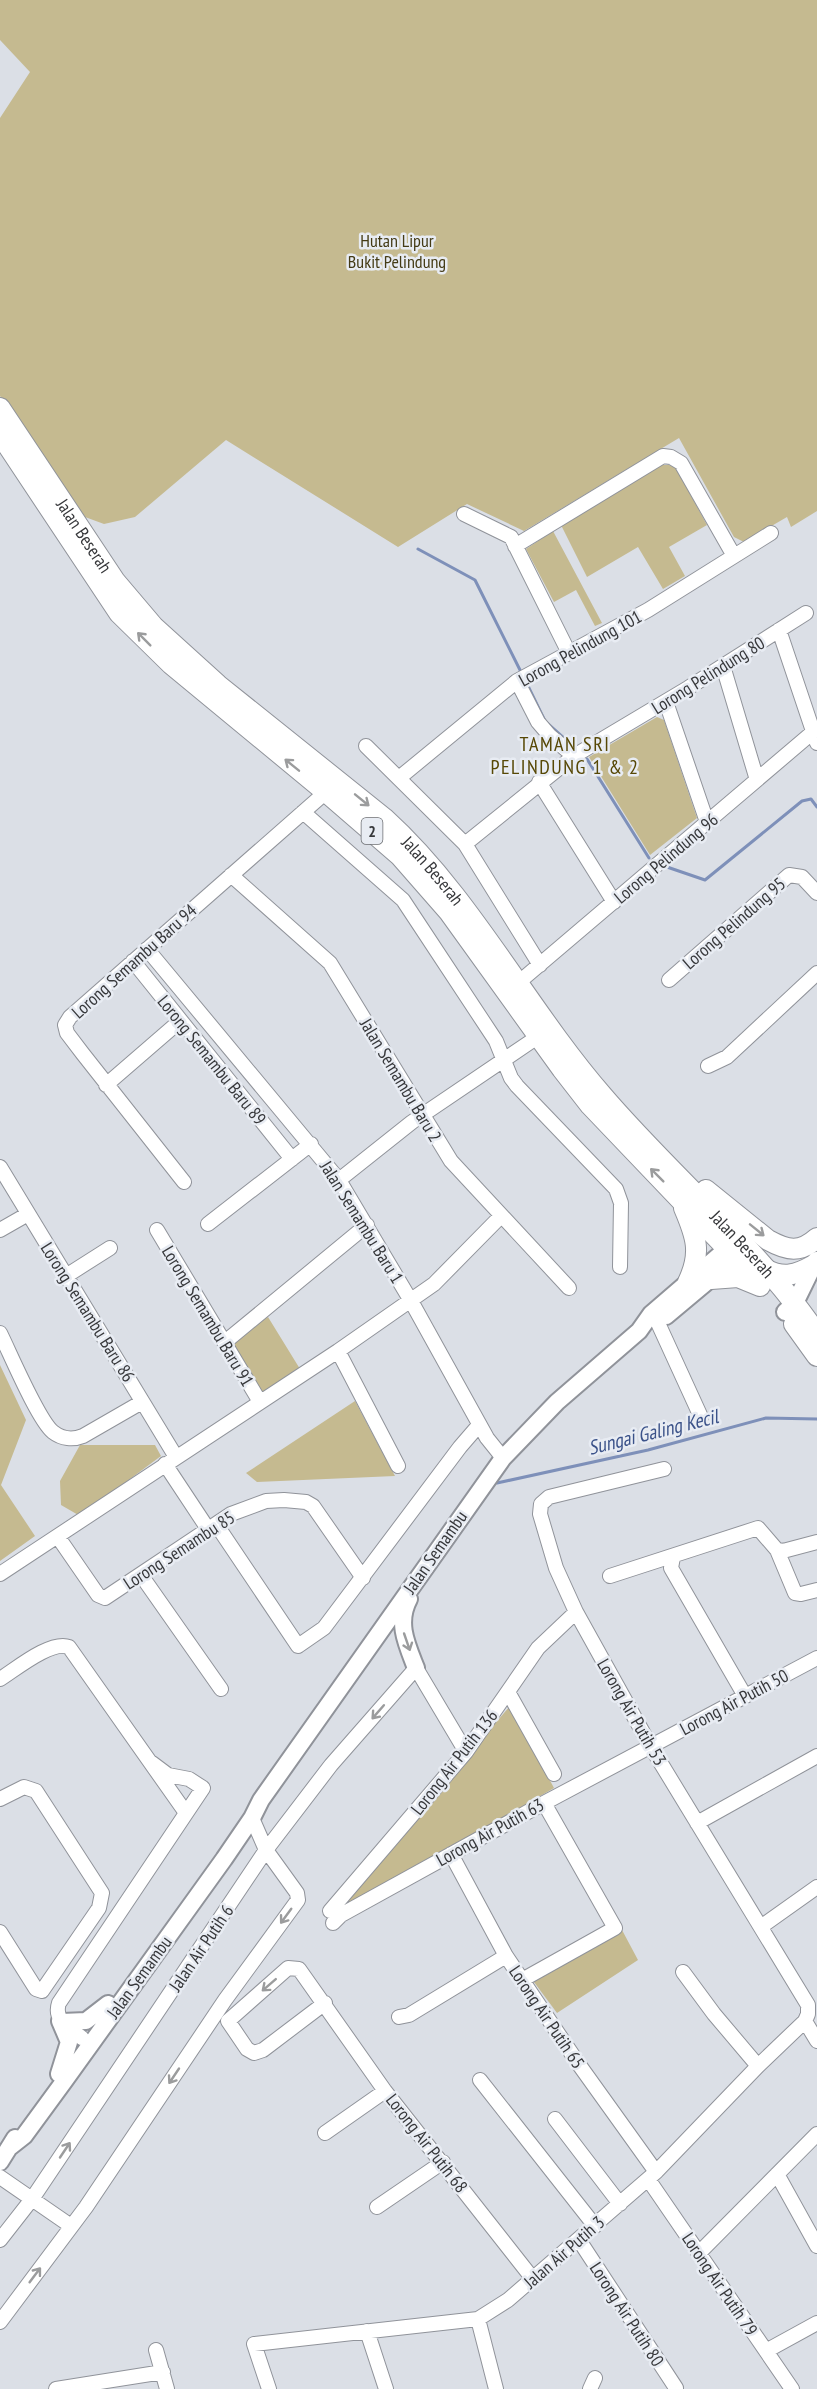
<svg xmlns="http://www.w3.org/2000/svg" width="817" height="2389" font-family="'PT Sans Narrow',sans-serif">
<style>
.green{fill:#c5ba90}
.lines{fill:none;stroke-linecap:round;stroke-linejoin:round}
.stream{stroke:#7e90b9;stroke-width:3}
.minor-casing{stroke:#90939a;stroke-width:16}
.major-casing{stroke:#90939a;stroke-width:20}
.highway-casing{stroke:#90939a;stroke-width:22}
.minor{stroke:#fff;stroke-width:14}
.major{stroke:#fff;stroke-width:16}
.highway{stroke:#fff;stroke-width:20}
.oneway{stroke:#9b9c9d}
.labels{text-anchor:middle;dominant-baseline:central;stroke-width:5;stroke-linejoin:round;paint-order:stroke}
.shield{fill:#e8ecf3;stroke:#6c6e72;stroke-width:1.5}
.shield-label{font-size:16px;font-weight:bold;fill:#37383b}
.park-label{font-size:18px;fill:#443b15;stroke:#e8ecf3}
.street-label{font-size:18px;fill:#37383b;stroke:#e8ecf3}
.neighbourhood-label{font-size:20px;letter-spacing:1.5px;fill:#574806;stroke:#e8ecf3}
.water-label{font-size:20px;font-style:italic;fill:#3b5289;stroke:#e8ecf3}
</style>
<rect width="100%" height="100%" fill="#dbdfe6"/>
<!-- green -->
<path class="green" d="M0 0H817V511L791 527 787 517 744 542 734 537 679 438 524 531 467 504 398 547 226 440 135 517 104 524 85 517 0 396V118L30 72 0 40Z
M658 465H669L676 468 707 525 669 547 685 576 663 589 638 547 587 577 561 525Z
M553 531 602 623 595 626 576 590 554 602 526 549Z
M657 717 664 720 697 818 650 855 589 757Z
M268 1317 300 1369 260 1394 228 1343Z
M0 1365 26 1420 1 1485 35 1536 0 1561Z
M355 1401 395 1476 257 1482 246 1473Z
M80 1445H155L161 1456 80 1516 61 1505 60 1481Z
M510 1706 554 1788 333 1917 330 1916Z
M622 1930 638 1960 557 2013 531 1978Z"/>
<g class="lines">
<!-- stream -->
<path class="stream" d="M418 549 475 580 520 670
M528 686 545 721 573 746
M587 759 649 858
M667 867 705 880 802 801 811 799 817 807
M497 1483 648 1450 766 1418 817 1419"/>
<defs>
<path id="minor" d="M464 514 511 537 569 653
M515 546 663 456 671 457 681 463 734 556
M779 630 817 743
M723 666 757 780
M517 681 538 722 550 736 574 756
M666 702 707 822
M366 746 465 844 540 965
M399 778 517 681 648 610 771 533
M539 782 614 902
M303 812 403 900 496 1041 511 1078 517 1086 616 1189 621 1203 620 1267
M465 844 574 756 688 688 806 613
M231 875 330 963 451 1161 569 1288
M147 949 339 1180 411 1301 487 1438 503 1458
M133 961 292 1159
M669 980 789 875 802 877 817 893
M518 983 813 732
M708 1066 727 1057 817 973
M106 1085 180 1021
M0 1167 176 1457
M339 1180 412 1122 539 1036
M184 1182 83 1054 67 1033 65 1025 70 1017 326 792
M208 1224 311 1144
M0 1230 28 1214
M157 1230 260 1402
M66 1276 110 1248
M651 1314 658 1323 701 1417
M0 1333C10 1353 38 1420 53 1432 62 1439 73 1440 83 1436L142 1402
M225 1342 367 1225
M338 1351 398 1466
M165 1464 208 1529
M216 1524 298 1646 324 1628 460 1447 479 1425
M58 1537 98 1595 105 1598 231 1514 266 1501 284 1500 306 1502 313 1506 363 1578
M777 1550 795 1593 801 1594 817 1590
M673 1557 671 1568 745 1696
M0 1574 338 1351 434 1284 501 1216
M141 1575 221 1689
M610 1576 758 1528 777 1550 783 1551 817 1542
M0 1679C16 1669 51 1640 69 1647L186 1813
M508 1692 554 1774
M0 1799 24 1787 36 1791 102 1893 99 1908 42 1991 36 1989 0 1932
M697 1823 817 1756
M451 1854 506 1956 580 2066 656 2172
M330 1911 466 1752 538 1648 576 1612
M333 1923 341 1915 544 1803 817 1658
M762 1926 817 1887
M683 1972 714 2014 758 2066
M522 1980 615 1928 544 1803
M325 2003 263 2050 254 2053 247 2049 228 2021 288 1968 299 1969 385 2091 533 2279
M399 2017 409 2015 506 1956
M805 2021 817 2041
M82 2038C70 2028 53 2021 59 2003L203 1788 189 1779 168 1775 152 1763
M480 2080 595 2226
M555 2119 620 2204
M325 2133 385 2091
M777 2174 817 2246
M0 2177 71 2226
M648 2179 792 2389
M377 2207 443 2162
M0 2240 32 2199 266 1850 331 1765 416 1668 466 1752
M579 2240 676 2388
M699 2253 817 2134
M478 2319 496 2389
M0 2322 86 2207 225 2000 298 1900 297 1893 266 1850 252 1818
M367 2331 386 2389
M156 2350 167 2389
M766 2351 817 2323
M56 2389 163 2372
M269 2389 254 2344 478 2319 508 2300 656 2172 758 2066 805 2021 808 2014V2005L651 1747 576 1612 556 1568 540 1514 541 1504 549 1497 664 1469
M590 2389 595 2378"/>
<path id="major" d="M785 1312 795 1303 816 1260
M666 1316 745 1250
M409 1599C396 1623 407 1645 416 1668
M62 2022 86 2021 108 2004
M59 2074 69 2042 60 2021
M10 2147 24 2136 65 2080 224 1859 252 1818 261 1800 503 1458 557 1402 639 1331 651 1314 737 1240
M0 2162 15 2138"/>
<g id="highway">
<path id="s1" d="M0 408 115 581 154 627 218 685 384 818C471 897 525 1006 602 1095 671 1176 756 1245 817 1334"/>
<path d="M0 434 119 613 171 664 326 792 400 856 449 912 562 1069 590 1105 758 1281"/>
<path d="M706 1190 768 1240C788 1251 800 1253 817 1238"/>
<path d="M684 1208C696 1236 702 1253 688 1282"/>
<path d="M765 1269C784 1279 796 1275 814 1265"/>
<path d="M711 1279 738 1277 760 1286"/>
<path d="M794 1324 817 1356"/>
</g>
</defs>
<!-- minor casing -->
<use href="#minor" class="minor-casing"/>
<!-- major casing -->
<use href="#major" class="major-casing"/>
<!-- highway casing -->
<use href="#highway" class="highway-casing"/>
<!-- minor -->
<use href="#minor" class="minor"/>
<!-- major -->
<use href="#major" class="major"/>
<!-- highway -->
<use href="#highway" class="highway"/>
</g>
<!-- one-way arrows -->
<defs><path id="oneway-shaft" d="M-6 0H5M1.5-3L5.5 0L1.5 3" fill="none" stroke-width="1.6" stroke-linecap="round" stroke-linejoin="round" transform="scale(1.5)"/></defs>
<g class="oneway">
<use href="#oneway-shaft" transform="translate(144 639) rotate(-135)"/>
<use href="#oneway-shaft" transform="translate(292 765) rotate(-141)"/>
<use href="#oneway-shaft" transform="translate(362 800) rotate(39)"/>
<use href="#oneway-shaft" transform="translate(657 1175) rotate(-135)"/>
<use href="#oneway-shaft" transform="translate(757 1230) rotate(39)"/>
<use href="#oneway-shaft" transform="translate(407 1642) rotate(71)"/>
<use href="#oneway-shaft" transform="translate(378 1712) rotate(131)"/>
<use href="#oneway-shaft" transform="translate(286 1916) rotate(126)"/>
<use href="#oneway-shaft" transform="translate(269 1985) rotate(139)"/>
<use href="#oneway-shaft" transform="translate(174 2076) rotate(124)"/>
<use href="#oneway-shaft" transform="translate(65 2150) rotate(-56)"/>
<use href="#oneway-shaft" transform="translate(35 2275) rotate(-53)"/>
</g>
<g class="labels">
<!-- shield labels -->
<rect class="shield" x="361.5" y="818" width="21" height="26" rx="4.5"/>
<g class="shield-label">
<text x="372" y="831">2</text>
</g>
<!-- park labels -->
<g class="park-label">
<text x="397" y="240">Hutan Lipur<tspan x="397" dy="21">Bukit Pelindung</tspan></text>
</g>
<!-- street labels -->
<g class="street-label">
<text stroke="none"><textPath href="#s1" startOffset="153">Jalan Beserah</textPath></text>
<text transform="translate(580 648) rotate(-29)">Lorong Pelindung 101</text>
<text transform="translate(708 675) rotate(-32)">Lorong Pelindung 80</text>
<text transform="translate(666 858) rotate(-40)">Lorong Pelindung 96</text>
<text stroke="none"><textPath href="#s1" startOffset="639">Jalan Beserah</textPath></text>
<text transform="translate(734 923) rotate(-41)">Lorong Pelindung 95</text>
<text transform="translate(134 961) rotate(-42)">Lorong Semambu Baru 94</text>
<text transform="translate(212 1060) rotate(51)">Lorong Semambu Baru 89</text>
<text transform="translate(401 1080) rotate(59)">Jalan Semambu Baru 2</text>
<text transform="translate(362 1222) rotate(58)">Jalan Semambu Baru 1</text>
<text stroke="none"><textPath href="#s1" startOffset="1125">Jalan Beserah</textPath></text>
<text transform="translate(88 1312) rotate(58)">Lorong Semambu Baru 86</text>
<text transform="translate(208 1316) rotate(59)">Lorong Semambu Baru 91</text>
<text transform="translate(179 1550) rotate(-33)">Lorong Semambu 85</text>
<text transform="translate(435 1552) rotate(-55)">Jalan Semambu</text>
<text transform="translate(734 1702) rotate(-28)">Lorong Air Putih 50</text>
<text transform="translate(632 1712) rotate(60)">Lorong Air Putih 53</text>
<text transform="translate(454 1762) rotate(-52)">Lorong Air Putih 136</text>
<text transform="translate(490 1832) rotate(-29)">Lorong Air Putih 63</text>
<text transform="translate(201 1948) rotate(-56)">Jalan Air Putih 6</text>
<text transform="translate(139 1977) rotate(-54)">Jalan Semambu</text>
<text transform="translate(547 2017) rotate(56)">Lorong Air Putih 65</text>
<text transform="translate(427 2143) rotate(52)">Lorong Air Putih 68</text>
<text transform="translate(564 2252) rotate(-41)">Jalan Air Putih 3</text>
<text transform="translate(720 2284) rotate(56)">Lorong Air Putih 79</text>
<text transform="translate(627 2314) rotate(57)">Lorong Air Putih 80</text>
</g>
<!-- neighbourhood labels -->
<g class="neighbourhood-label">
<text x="565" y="744">TAMAN SRI<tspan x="565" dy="23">PELINDUNG 1 &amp; 2</tspan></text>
</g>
<!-- water labels -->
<g class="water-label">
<text transform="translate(653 1432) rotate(-14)">Sungai Galing Kecil</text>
</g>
</g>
</svg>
